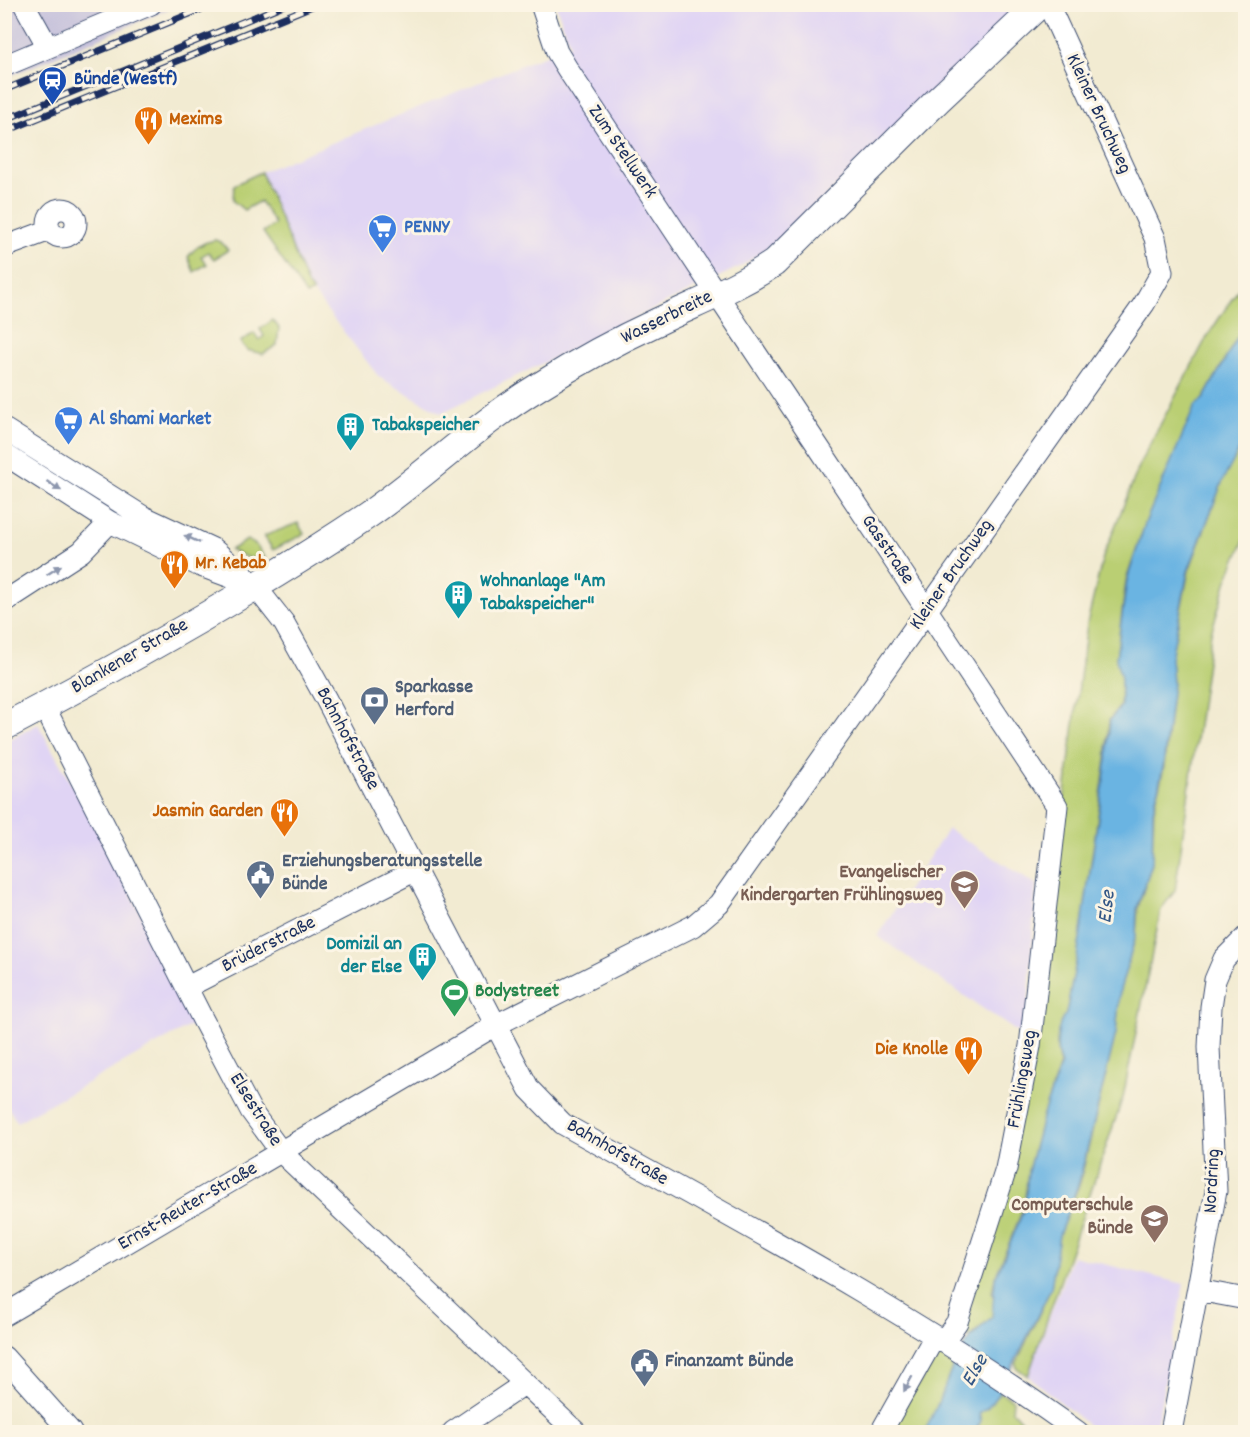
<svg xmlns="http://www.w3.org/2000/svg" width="1250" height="1437" font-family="Dekko,sans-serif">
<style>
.built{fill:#e0d4f4}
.industrial{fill:#c4c0db}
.green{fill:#bacf73;stroke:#6a7f68;stroke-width:1.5}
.water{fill:#6ab4e2;stroke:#4272a0;stroke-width:1.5}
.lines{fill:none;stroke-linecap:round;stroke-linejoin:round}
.minor-casing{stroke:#3b4b6f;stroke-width:23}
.major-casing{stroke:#3b4b6f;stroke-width:29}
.minor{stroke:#fff;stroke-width:21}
.major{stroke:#fff;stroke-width:27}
.rail-casing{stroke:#1b2f5e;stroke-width:7}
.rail{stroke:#fcf5e5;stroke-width:4.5;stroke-dasharray:14;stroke-linecap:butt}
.oneway{fill:#8d97ae}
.labels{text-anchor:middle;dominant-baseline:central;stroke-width:6;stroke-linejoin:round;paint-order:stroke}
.transit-label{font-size:20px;font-weight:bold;fill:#164399;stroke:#fcf5e5;text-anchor:start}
.street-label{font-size:20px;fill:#1b2f5e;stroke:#fcf5e5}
.food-label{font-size:20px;font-weight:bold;fill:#c56008;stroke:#fcf5e5;text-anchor:start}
.shop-label{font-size:20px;font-weight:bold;fill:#366cbe;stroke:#fcf5e5;text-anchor:start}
.culture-label{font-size:20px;font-weight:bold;fill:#0d838f;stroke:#fcf5e5;text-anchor:start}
.service-label{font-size:20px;font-weight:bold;fill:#4e5e75;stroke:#fcf5e5;text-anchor:start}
.education-label{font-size:20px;font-weight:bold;fill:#785e54;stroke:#fcf5e5;text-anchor:end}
.leisure-label{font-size:20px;font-weight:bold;fill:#27864d;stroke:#fcf5e5;text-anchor:start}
.water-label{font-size:21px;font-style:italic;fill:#335786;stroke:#fcf5e5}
</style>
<rect width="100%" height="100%" fill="#fcf5e5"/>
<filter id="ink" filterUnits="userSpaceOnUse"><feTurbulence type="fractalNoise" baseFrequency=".0167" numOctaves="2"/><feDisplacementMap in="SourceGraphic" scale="12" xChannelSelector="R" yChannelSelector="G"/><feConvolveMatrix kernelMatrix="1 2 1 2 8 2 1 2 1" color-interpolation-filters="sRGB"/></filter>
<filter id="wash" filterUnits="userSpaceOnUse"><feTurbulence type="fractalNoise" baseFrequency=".008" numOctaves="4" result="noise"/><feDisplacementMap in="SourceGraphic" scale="24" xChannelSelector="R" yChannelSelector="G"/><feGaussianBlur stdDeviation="1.35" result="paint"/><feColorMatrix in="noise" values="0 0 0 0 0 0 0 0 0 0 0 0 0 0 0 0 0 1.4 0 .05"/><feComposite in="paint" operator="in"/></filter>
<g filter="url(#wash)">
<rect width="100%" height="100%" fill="#f2ebd2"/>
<!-- built -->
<path class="built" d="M556 5H1022L784 237 741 266 441 413 379 377 308 286 261 172 570 45Z
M38 724 122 876 195 1023 17 1122 8 1107 5 1108V742Z
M948 829 1036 884 1026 1038 877 936Z
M1072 1256 1184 1284 1155 1432H1097L1028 1376Z"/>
<!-- industrial -->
<path class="industrial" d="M5 5H179L5 78Z"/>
<!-- green -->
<path class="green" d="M261 172 308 286 313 292 306 295 263 232 275 224 260 201 244 210 233 201 234 185Z
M215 240 221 242 228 250 214 259 208 252 201 257 207 264 194 272 188 257C194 248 204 242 215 240Z
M1245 279V323L1203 399 1195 406 1146 521 1126 580 1116 659 1121 678 1120 706 1109 720 1106 759 1078 952 1066 1014C1056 1024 1055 1050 1060 1064L1043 1114 1028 1171 1024 1206 995 1278 992 1292 995 1301 992 1317 969 1337 959 1332 1002 1207 1063 808 1087 624 1103 557 1142 459 1207 337Z
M273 320 279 328 277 345 263 354 247 350 240 342 254 333 259 340 264 336 260 329Z
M1245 440V538L1227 580 1211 633 1175 891 1161 909 1123 1097 1028 1376 1017 1368 1016 1364 1051 1288 1059 1235 1080 1183 1116 1033 1120 990 1136 936 1138 908 1152 864 1154 810 1164 767 1173 683 1171 658 1189 571 1223 480Z
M298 523 304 534 273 550 264 536Z
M247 540 256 545 265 558H248L230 550Z
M943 1356 954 1362 935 1414 924 1432H894L909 1397 938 1357Z
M1000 1392 1013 1400 1012 1411 1030 1431 1035 1425 1043 1432H975L981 1421 979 1413 987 1408Z"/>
<!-- water -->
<path class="water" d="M1245 324V439L1223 480 1188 571 1171 658 1173 683 1163 767 1153 811 1152 863 1137 908 1136 935 1120 990 1116 1033 1079 1182 1059 1235 1051 1288 1000 1392 987 1408 979 1413 981 1421 974 1432H924C937 1410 944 1387 954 1364 962 1345 978 1330 992 1317L995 1279 1025 1207 1028 1172 1043 1114 1061 1064C1055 1051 1056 1024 1066 1014L1078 952 1107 759 1110 720 1121 706V678L1116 659 1127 580 1146 521 1195 406 1204 398Z"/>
</g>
<g filter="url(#ink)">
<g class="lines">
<defs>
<path id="minor" d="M24 4 48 47
M541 4 557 52 568 70C730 316 895 560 1057 806L1030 1046 1006 1169 957 1322 943 1342
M4 66 151 4
M48 223a14 14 0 1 1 28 0a14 14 0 1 1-28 0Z
M4 247 50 230
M4 429 142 516 213 549 255 586 284 623 326 699 529 1089 563 1124C738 1221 916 1315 1078 1432
M4 454 110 522 198 565 241 581
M4 602 81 552 110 522
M44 706 203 1020 251 1111 281 1152 576 1432
M187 987 416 870
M1198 1290 1246 1299
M4 1315 494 1026 693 926 719 904 1144 304 1162 272 1155 238 1048 4
M4 1357 71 1432
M453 1432 524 1384
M881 1432 935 1336
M1171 1432 1216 1191 1209 1047 1211 1007 1215 980 1224 959 1246 937"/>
<path id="major" d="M4 727C128 662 252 593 368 515 426 475 477 424 538 387 576 363 616 341 657 322 696 303 737 288 774 263L938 100 1040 4"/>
</defs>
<!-- minor casing -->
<use href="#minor" class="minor-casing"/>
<!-- major casing -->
<use href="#major" class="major-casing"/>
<!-- minor -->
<use href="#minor" class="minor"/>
<!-- major -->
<use href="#major" class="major"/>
<defs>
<path id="rail" d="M4 90 214 4
M4 120 286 4
M4 132 317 4"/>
</defs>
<!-- rail casing -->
<use href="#rail" class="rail-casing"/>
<!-- rail -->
<use href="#rail" class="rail"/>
</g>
<!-- one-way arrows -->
<defs><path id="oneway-solid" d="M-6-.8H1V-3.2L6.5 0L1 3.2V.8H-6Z" transform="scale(1.5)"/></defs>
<g class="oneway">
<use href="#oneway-solid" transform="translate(54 486) rotate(33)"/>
<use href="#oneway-solid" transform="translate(192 539) rotate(-155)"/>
<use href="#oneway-solid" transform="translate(54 570) rotate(-33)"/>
<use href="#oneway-solid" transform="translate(908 1384) rotate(119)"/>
</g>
</g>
<!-- icons -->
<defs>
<symbol id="station-pin" viewBox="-11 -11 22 30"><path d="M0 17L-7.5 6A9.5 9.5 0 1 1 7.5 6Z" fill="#1a4fb4" stroke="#fcf5e5"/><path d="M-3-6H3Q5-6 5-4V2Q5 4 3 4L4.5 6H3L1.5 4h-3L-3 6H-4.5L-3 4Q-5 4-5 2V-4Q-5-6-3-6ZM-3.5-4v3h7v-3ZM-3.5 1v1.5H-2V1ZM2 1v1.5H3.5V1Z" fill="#fff"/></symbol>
<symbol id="restaurant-pin" viewBox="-11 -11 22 30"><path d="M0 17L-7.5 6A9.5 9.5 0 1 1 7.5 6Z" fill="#e8710a" stroke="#fcf5e5"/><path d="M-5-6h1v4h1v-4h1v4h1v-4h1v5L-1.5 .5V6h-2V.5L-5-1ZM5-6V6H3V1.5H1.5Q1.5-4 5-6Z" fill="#fff"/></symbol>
<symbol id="supermarket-pin" viewBox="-11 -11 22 30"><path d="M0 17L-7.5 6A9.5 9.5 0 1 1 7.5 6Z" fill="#3f7fe0" stroke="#fcf5e5"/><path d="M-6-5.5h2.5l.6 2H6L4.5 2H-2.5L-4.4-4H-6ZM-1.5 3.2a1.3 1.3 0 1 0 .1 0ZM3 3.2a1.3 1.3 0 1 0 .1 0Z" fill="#fff"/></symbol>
<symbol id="building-pin" viewBox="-11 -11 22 30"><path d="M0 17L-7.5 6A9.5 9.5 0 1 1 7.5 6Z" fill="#0f9aa8" stroke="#fcf5e5"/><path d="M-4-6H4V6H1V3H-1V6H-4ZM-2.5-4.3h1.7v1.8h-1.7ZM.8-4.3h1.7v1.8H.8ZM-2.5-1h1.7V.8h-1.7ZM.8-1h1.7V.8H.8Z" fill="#fff"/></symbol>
<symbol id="bank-pin" viewBox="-11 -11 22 30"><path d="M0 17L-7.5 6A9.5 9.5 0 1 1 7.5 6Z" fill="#5c6f8a" stroke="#fcf5e5"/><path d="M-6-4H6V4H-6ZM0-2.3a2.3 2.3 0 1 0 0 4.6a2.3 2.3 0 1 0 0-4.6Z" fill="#fff"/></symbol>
<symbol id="civic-pin" viewBox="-11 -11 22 30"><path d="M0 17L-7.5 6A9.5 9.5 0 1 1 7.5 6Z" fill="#5c6f8a" stroke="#fcf5e5"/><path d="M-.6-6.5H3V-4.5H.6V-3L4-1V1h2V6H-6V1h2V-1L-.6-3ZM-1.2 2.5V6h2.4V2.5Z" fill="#fff"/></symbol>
<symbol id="school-pin" viewBox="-11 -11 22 30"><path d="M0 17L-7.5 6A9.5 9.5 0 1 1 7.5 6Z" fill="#8d6e63" stroke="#fcf5e5"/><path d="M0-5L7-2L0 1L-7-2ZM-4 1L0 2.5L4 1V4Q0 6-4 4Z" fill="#fff"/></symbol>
<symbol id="stadium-pin" viewBox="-11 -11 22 30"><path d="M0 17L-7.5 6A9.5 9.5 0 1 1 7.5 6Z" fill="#2e9e5b" stroke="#fcf5e5"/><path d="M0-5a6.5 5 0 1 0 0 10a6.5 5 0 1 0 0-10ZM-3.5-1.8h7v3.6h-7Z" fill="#fff"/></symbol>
</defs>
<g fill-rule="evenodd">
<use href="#station-pin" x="36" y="64" width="33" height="45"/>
<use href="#restaurant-pin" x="132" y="104" width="33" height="45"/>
<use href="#supermarket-pin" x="366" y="212" width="33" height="45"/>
<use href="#supermarket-pin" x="52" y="404" width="33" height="45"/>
<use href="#building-pin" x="334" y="410" width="33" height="45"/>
<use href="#restaurant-pin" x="158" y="548" width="33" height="45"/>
<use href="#building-pin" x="442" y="578" width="33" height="45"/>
<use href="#bank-pin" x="358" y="684" width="33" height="45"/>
<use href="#restaurant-pin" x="268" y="796" width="33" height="45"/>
<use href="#civic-pin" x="244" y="858" width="33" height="45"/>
<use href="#school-pin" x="948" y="868" width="33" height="45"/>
<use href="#building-pin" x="406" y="940" width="33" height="45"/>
<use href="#stadium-pin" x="438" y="976" width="33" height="45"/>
<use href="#restaurant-pin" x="952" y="1034" width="33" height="45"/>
<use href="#school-pin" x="1138" y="1202" width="33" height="45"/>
<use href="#civic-pin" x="628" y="1346" width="33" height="45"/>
</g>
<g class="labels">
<!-- transit labels -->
<g class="transit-label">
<text x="74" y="80">Bünde (Westf)</text>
</g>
<!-- street labels -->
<g class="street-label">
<text transform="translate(1098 114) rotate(65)">Kleiner Bruchweg</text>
<text transform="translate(622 152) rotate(56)">Zum Stellwerk</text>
<text transform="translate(667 318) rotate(-26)">Wasserbreite</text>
<text transform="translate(887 550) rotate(56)">Gasstraße</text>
<text transform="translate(952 575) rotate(-55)">Kleiner Bruchweg</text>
<text transform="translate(130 657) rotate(-30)">Blankener Straße</text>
<text transform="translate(347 739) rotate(62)">Bahnhofstraße</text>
<text transform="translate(269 945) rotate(-27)">Brüderstraße</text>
<text transform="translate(1023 1079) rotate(-80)">Frühlingsweg</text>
<text transform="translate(255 1110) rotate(58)">Elsestraße</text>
<text transform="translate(617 1153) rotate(30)">Bahnhofstraße</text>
<text transform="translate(1213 1181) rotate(-87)">Nordring</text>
<text transform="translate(188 1207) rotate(-30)">Ernst-Reuter-Straße</text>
</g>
<!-- food labels -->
<g class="food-label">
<text x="169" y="120">Mexims</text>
<text x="195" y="564">Mr. Kebab</text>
<text x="263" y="812" text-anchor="end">Jasmin Garden</text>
<text x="948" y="1050" text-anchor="end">Die Knolle</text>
</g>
<!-- shop labels -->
<g class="shop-label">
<text x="404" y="228">PENNY</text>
<text x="89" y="420">Al Shami Market</text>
</g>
<!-- culture labels -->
<g class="culture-label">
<text x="372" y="426">Tabakspeicher</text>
<text x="480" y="582">Wohnanlage "Am<tspan x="480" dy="23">Tabakspeicher"</tspan></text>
<text x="402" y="945" text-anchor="end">Domizil an<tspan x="402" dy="23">der Else</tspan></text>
</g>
<!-- service labels -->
<g class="service-label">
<text x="395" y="688">Sparkasse<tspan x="395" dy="23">Herford</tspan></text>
<text x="282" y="862">Erziehungsberatungsstelle<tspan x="282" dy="23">Bünde</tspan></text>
<text x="665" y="1362">Finanzamt Bünde</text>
</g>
<!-- education labels -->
<g class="education-label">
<text x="943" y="873">Evangelischer<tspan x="943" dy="23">Kindergarten Frühlingsweg</tspan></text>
<text x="1133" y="1206">Computerschule<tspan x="1133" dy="23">Bünde</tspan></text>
</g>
<!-- leisure labels -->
<g class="leisure-label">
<text x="475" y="992">Bodystreet</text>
</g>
<!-- water labels -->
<g class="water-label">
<text transform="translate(1108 907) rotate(-83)">Else</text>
<text transform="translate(976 1371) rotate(-60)">Else</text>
</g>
</g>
<!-- margin -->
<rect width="1250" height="1437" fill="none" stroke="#fcf5e5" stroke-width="24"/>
</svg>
